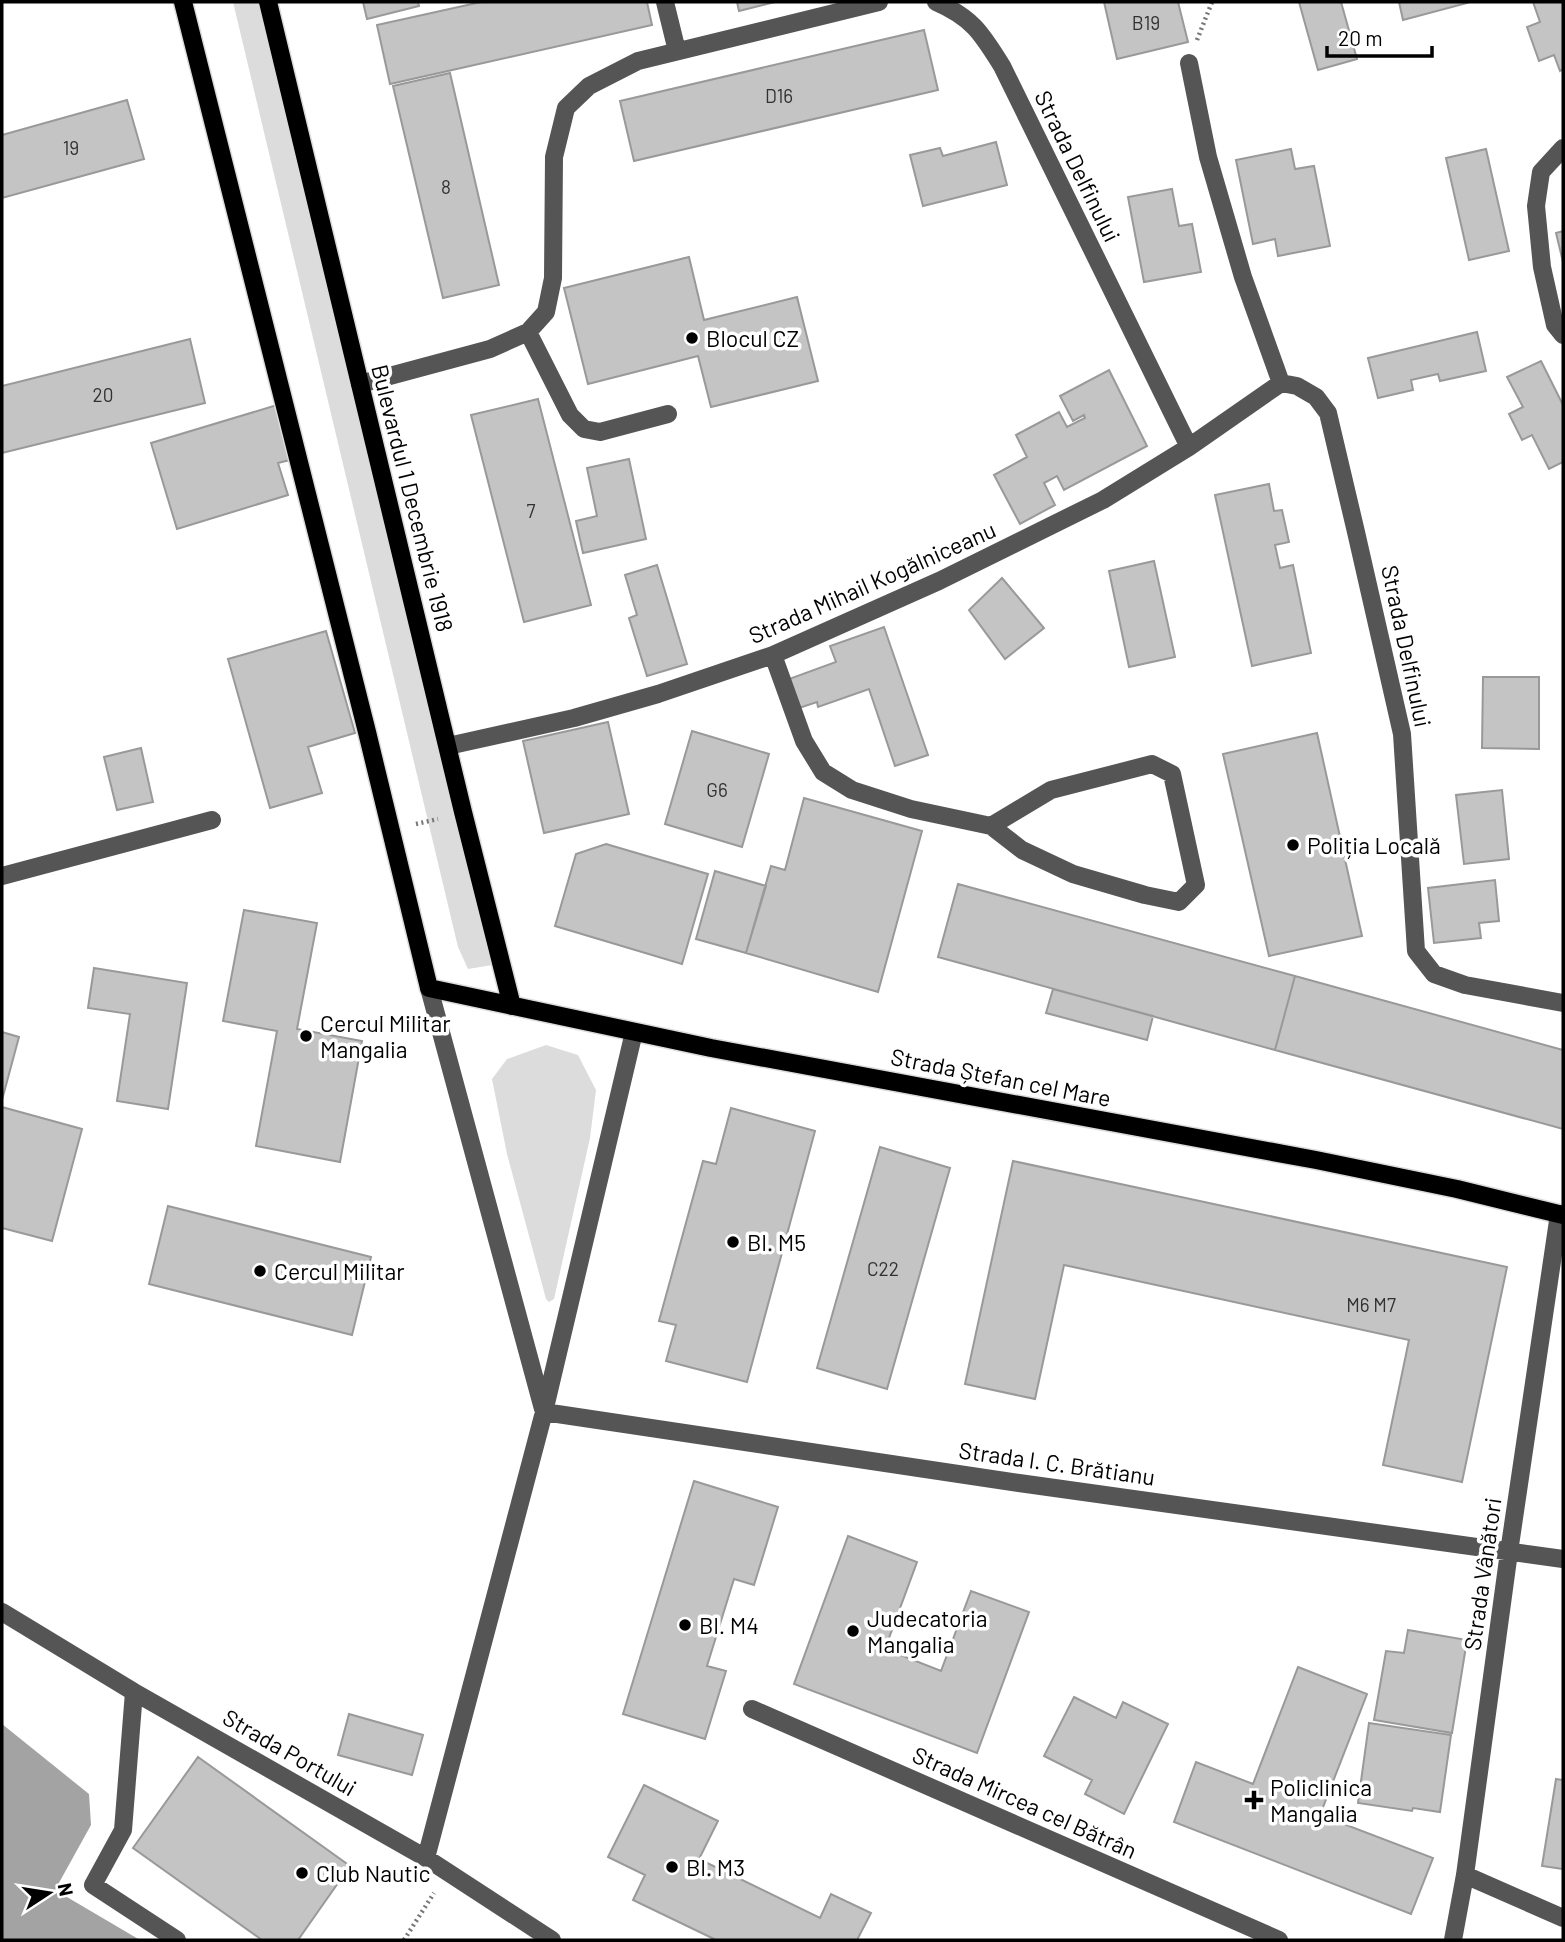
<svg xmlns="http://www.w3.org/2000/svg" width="1565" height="1942" font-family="Barlow,sans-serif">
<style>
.green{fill:#dcdcdc}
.water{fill:#a3a3a3}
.building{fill:#c4c4c4;stroke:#999;stroke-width:2}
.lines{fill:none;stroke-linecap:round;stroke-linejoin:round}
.major-casing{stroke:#dbdbdb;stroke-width:21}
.path{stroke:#777;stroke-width:4.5;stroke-dasharray:2 3.5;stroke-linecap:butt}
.minor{stroke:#555;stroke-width:18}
.major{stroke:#000;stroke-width:18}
.poi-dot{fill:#000;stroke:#fff;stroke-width:2.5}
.labels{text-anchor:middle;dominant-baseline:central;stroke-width:7;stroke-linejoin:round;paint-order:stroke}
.number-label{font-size:19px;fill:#313131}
.street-label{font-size:23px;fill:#000;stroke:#fff}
.poi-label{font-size:23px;fill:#000;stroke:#fff;text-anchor:start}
</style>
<rect width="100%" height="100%" fill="#fff"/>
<!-- green -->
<path class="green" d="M233 2H262L489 939 492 965 468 969 458 947Z
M546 1045 578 1055 596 1090 590 1138 554 1299 549 1302 546 1299 507 1154 492 1079 507 1059Z"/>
<!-- water -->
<path class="water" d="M2 1724 89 1794 91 1825 55 1890 140 1940H2Z"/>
<!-- building -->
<path class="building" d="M363 2H418L419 6 367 19Z
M481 2H647L652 25 390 84 377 25Z
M737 2H775L739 11Z
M1104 2H1178L1188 42 1117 59Z
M1299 2H1341L1357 59 1318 70Z
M1399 2H1466L1467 3 1403 20Z
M1533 2H1563V69L1560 71 1554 55 1539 61 1527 27 1540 22Z
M924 30 938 90 634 161 620 101Z
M450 73 499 285 443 298 393 86Z
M127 100 144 159 2 198V135Z
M996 142 1007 185 923 206 910 155 940 148 943 156Z
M1291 149 1295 169 1314 166 1330 246 1278 256 1275 239 1253 244 1236 160Z
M1486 149 1509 251 1469 260 1446 158Z
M1172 189 1179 226 1192 224 1201 272 1144 282 1128 197Z
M1563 231V262L1556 233Z
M689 257 704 320 797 297 818 381 711 407 698 356 588 384 564 288Z
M1477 332 1486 371 1440 381 1438 374 1411 380 1413 390 1378 398 1368 358Z
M190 339 205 403 2 453V386Z
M1541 361 1563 405V462L1549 469 1532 435 1522 440 1509 414 1523 407 1507 377Z
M1109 370 1147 446 1064 490 1057 476 1044 483 1055 505 1020 524 994 475 1027 457 1016 435 1059 412 1067 427 1085 418 1084 415 1073 421 1060 396Z
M538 399 591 605 524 622 471 415Z
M277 405 294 459 278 463 288 495 177 529 151 443Z
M629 459 646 539 583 553 576 521 597 516 587 468Z
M1269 484 1274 511 1282 510 1289 542 1275 545 1280 568 1293 565 1311 653 1252 666 1215 495Z
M1154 561 1175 657 1129 667 1109 571Z
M657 565 687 664 647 676 629 618 637 615 625 575Z
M1002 578 1044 628 1005 659 969 610Z
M884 627 928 755 895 766 869 689 818 707 817 702 799 708 789 679 836 662 830 646Z
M326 631 355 733 308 747 322 793 270 808 228 659Z
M1483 677H1539V749L1482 748Z
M608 722 629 814 544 833 523 741Z
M692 731 769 754 742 847 665 824Z
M1317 733 1362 936 1269 956 1223 754Z
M141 748 153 802 117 810 104 757Z
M1502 790 1509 859 1464 864 1456 795Z
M804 798 922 831 878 992 746 953 771 866 785 870Z
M606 844 708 874 682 964 555 926 576 854Z
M715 871 766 886 746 953 696 939Z
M1495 880 1499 921 1479 923 1481 938 1434 943 1428 888Z
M958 884 1295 976 1275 1050 938 957Z
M244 910 317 923 297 1029 362 1041 340 1162 256 1146 277 1031 223 1021Z
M94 968 187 983 168 1109 117 1101 130 1014 88 1008Z
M1295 976 1563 1050V1129L1275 1050Z
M1053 989 1153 1016 1147 1040 1046 1013Z
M2 1032 19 1037 2 1100Z
M2 1107 82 1129 52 1241 2 1228Z
M731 1108 815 1131 747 1382 666 1361 676 1325 659 1321 703 1161 716 1164Z
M880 1147 950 1168 887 1389 817 1368Z
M1013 1161 1507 1267 1462 1482 1383 1465 1409 1340 1064 1265 1035 1399 965 1384Z
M168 1206 371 1257 352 1335 149 1284Z
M694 1481 778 1507 754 1585 734 1579 707 1666 726 1671 705 1739 623 1714Z
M848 1536 917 1562 885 1649 941 1671 971 1591 1029 1612 977 1753 794 1684Z
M1408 1630 1467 1640 1452 1733 1374 1720 1386 1651 1404 1653Z
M1298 1667 1367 1694 1320 1815 1433 1858 1411 1914 1174 1822 1196 1762 1253 1784Z
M1074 1697 1116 1718 1123 1702 1168 1724 1124 1814 1085 1794 1092 1780 1044 1756Z
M349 1714 423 1735 412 1775 338 1755Z
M1369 1723 1451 1735 1440 1812 1413 1808 1412 1811 1358 1803Z
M198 1757 350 1866 298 1940H262L133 1848Z
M1556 1779 1563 1780V1869L1542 1866Z
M644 1785 718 1821 699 1859 820 1918 831 1894 871 1913 857 1940H716L633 1900 645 1875 608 1857Z"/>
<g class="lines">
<defs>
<path id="major" d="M183 2 367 732 429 988 711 1048 1316 1160 1457 1189 1563 1215
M268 2 463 812 512 1006"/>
</defs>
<!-- major casing -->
<use href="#major" class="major-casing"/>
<!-- path -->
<path class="path" d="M1197 40 1212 2
M416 824 438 819
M404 1940 434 1893"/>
<!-- minor -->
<path class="minor" d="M665 2 677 51
M936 2C973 18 982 34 1002 66L1189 447
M1189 63 1208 157 1243 277 1281 383
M1563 148 1541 172 1536 206 1542 267 1555 325 1563 335
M528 332 570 415 584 429 600 432 668 414
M1281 383 1297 386 1316 397 1328 413 1356 532 1402 734 1416 951 1434 974 1465 985 1563 1003
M360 384 490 349 528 332 546 312 553 278 554 157 566 108 589 86 638 61 879 2
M773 655 804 741 823 772 852 790 911 809 991 826 1022 850 1073 874 1145 895 1179 902 1196 885 1172 774 1152 764 1051 790 991 826
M448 746 574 718 658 694 773 655 939 581 1103 500 1189 447 1281 383
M2 876 212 820
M429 988 543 1409
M544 1412 1019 1483 1563 1559
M2 1612 134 1692 426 1858 552 1940
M134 1692 123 1830 93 1885 177 1940
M752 1709 1279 1940
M426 1858 544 1412 634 1032
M1465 1875 1563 1918
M1453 1940 1465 1875 1509 1552 1559 1214"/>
<!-- major -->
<use href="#major" class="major"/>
</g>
<!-- markers -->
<g class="poi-dot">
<circle cx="692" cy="338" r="7"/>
<circle cx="1293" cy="845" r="7"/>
<circle cx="306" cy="1036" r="7"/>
<circle cx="733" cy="1242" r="7"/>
<circle cx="260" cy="1271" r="7"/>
<circle cx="685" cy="1625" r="7"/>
<circle cx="853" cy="1631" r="7"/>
<path d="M1250.5 1789.5h7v7h7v7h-7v7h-7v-7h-7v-7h7z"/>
<circle cx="672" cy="1867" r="7"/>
<circle cx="302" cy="1873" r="7"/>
</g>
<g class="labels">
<!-- number labels -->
<g class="number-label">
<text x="1146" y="22">B19</text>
<text x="779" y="95">D16</text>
<text x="71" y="147">19</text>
<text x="446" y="186">8</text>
<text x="103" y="394">20</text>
<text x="531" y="510">7</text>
<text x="717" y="789">G6</text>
<text x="883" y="1268">C22</text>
<text x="1371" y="1304">M6 M7</text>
</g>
<!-- street labels -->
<g class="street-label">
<text transform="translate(1078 166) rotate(64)">Strada Delfinului</text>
<text transform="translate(413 498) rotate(76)">Bulevardul 1 Decembrie 1918</text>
<text transform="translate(872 582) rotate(-24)">Strada Mihail Kogălniceanu</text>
<text transform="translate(1407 646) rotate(78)">Strada Delfinului</text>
<text transform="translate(1001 1077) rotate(11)">Strada Ștefan cel Mare</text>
<text transform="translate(1057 1463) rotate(8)">Strada I. C. Brătianu</text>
<text transform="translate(1482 1574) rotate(-82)">Strada Vânători</text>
<text transform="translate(290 1752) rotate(30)">Strada Portului</text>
<text transform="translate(1025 1802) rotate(24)">Strada Mircea cel Bătrân</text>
</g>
<!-- poi labels -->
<g class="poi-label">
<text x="706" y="338">Blocul CZ</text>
<text x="1307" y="845">Poliția Locală</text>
<text x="320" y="1023">Cercul Militar<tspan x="320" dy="26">Mangalia</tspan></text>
<text x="747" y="1242">Bl. M5</text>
<text x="274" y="1271">Cercul Militar</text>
<text x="867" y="1618">Judecatoria<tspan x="867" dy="26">Mangalia</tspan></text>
<text x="699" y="1625">Bl. M4</text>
<text x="1270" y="1787">Policlinica<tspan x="1270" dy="26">Mangalia</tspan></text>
<text x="686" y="1867">Bl. M3</text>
<text x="316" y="1873">Club Nautic</text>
</g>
</g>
<!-- border -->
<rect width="1565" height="1942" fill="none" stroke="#000000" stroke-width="7"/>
<!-- north arrow -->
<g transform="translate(49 1893) rotate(78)" stroke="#ffffff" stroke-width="5" paint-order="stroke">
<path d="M0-5L12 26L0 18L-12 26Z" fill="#000000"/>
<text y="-10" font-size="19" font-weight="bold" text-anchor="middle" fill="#000000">N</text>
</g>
<!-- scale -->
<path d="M1327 46v10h105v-10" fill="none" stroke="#000000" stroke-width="3.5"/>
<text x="1338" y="46" font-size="21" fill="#000000" stroke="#ffffff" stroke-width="5" paint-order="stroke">20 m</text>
</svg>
